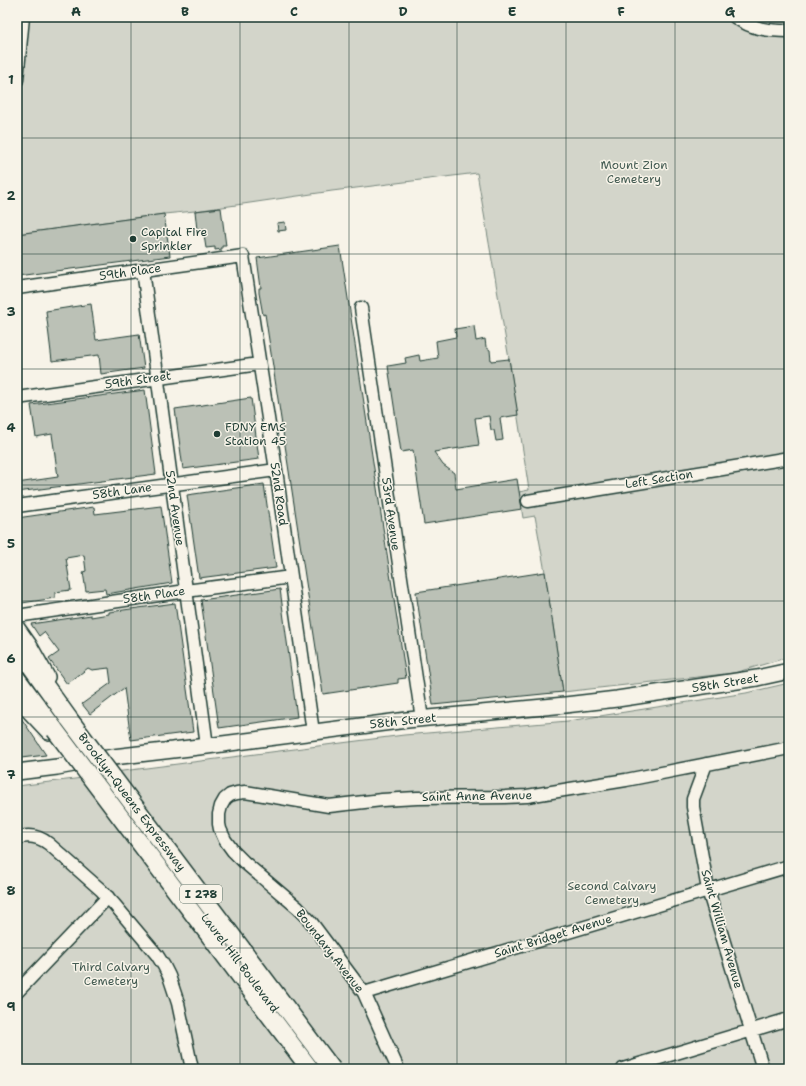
<svg xmlns="http://www.w3.org/2000/svg" width="806" height="1086" font-family="'Shantell Sans',sans-serif">
<style>
.green{fill:#d3d5ca;stroke:#79897f}
.building{fill:#bbc1b6;stroke:#1f3d34}
.lines{fill:none;stroke-linecap:round;stroke-linejoin:round}
.minor-casing{stroke:#1f3d34;stroke-width:15}
.major-casing{stroke:#1f3d34;stroke-width:18}
.highway-casing{stroke:#1f3d34;stroke-width:20}
.minor{stroke:#f7f3e8;stroke-width:12}
.major{stroke:#f7f3e8;stroke-width:15}
.highway{stroke:#f7f3e8;stroke-width:17}
.highway-bridge-casing{stroke:#1f3d34;stroke-width:20;stroke-linecap:butt}
.highway-bridge{stroke:#f7f3e8;stroke-width:17}
.grid{fill:none;stroke:#1f3d34;stroke-width:1;stroke-opacity:0.55}
.poi-dot{fill:#1f3d34;stroke:#f7f3e8;stroke-width:1.5}
.labels{text-anchor:middle;dominant-baseline:central;stroke-width:3;stroke-linejoin:round;paint-order:stroke}
.shield{fill:#f7f3e8;stroke:#60746a;stroke-width:1}
.shield-label{font-size:11px;font-weight:bold;fill:#1f3d34}
.park-label{font-size:12px;fill:#435b52;stroke:#f7f3e8}
.poi-label{font-size:12px;fill:#1f3d34;stroke:#f7f3e8;text-anchor:start}
.street-label{font-size:12px;fill:#1f3d34;stroke:#f7f3e8}
.neatline{fill:none;stroke:#1f3d34;stroke-width:1.5}
.grid-label{font-size:13px;text-anchor:middle;font-weight:bold;fill:#1f3d34}
</style>
<rect width="100%" height="100%" fill="#f7f3e8"/>
<filter id="ink" filterUnits="userSpaceOnUse"><feTurbulence type="fractalNoise" baseFrequency=".025" numOctaves="2"/><feDisplacementMap in="SourceGraphic" scale="8" xChannelSelector="R" yChannelSelector="G"/><feConvolveMatrix kernelMatrix="1 2 1 2 8 2 1 2 1" color-interpolation-filters="sRGB"/></filter>
<g filter="url(#ink)">
<!-- green -->
<path class="green" d="M17 17H789V657L734 673 563 692 545 572 535 516 523 518 519 492 529 490 509 359 477 173 332 191 195 211 164 214 17 234Z
M789 683V1069H338L115 772 404 735 568 721 746 693Z
M83 778 300 1069H17V786Z"/>
<!-- building -->
<path class="building" d="M221 208 226 246H222V249L215 250V247L206 248 203 229 197 230 195 211Z
M164 214 170 256 17 276V234Z
M285 222 286 230 278 231 277 223Z
M340 246 406 678 398 679V683L323 694 265 314 263 315 259 293V288H261L257 258Z
M91 304 96 340 139 334 144 368 101 374 99 355 52 361 46 311Z
M474 326 476 341 485 339 486 347 490 350 491 361 509 359 518 415 500 418 503 440 496 441 494 430H491L489 416 475 418 479 445 434 452 443 465 454 473 456 489 517 479 522 509 424 524 413 450 401 452 388 366 406 363 405 358 419 355 420 361 438 358 436 341 456 337 455 329Z
M145 390 156 474 17 492V483L58 477 52 434 36 437 31 405Z
M251 398 259 459 183 469 175 409Z
M264 484 276 568 199 578 187 495Z
M161 506 172 583 106 594 105 589 86 591 83 572 86 571 84 555 66 558 71 590 55 592V598L22 603V602H19L17 590V518L94 507 95 514Z
M545 572 563 692 433 705 416 592Z
M280 589 297 717 219 728 201 600Z
M175 603 193 732 131 740 124 688 90 714 82 704 111 683 109 668 92 670 88 668 67 684 49 659 59 652 44 632 39 636 31 624 91 615V617L109 614V612Z
M17 712 46 755 21 758 17 751Z"/>
<g class="lines">
<defs>
<path id="minor" d="M735 17C752 29 769 31 789 31
M17 80 23 17
M143 270 207 746
M17 288 243 256 276 470 313 732
M361 308 422 719
M17 398 259 364
M528 501 789 458
M17 506 276 470
M17 616 186 591 291 577
M706 764 693 799V807L708 890 763 1069
M17 838C29 834 39 836 49 844L101 890 114 904 157 955 164 966 169 976 178 1003 192 1069
M17 992 108 897
M364 993 789 866
M398 1069 364 993 311 922 298 908 244 862 233 851 225 840 220 829 219 824V814L221 806 225 799 230 795 237 793 245 792 329 806 382 800 417 798 505 797 527 796 626 780 789 748
M623 1069 789 1019"/>
<path id="major" d="M17 628 29 645 47 677
M17 698 49 732
M17 772 57 767 113 757 207 746 407 720 565 705 617 699 757 678 789 671"/>
<path id="highway" d="M17 650 31 666 69 719
M17 679 55 730"/>
</defs>
<!-- minor casing -->
<use href="#minor" class="minor-casing"/>
<!-- major casing -->
<use href="#major" class="major-casing"/>
<!-- highway casing -->
<use href="#highway" class="highway-casing"/>
<!-- minor -->
<use href="#minor" class="minor"/>
<!-- major -->
<use href="#major" class="major"/>
<!-- highway -->
<use href="#highway" class="highway"/>
<defs>
<path id="highway-bridge" d="M69 719 332 1069
M55 730 310 1069"/>
</defs>
<!-- highway-bridge casing -->
<use href="#highway-bridge" class="highway-bridge-casing"/>
<!-- highway-bridge -->
<use href="#highway-bridge" class="highway-bridge"/>
</g>
</g>
<!-- grid -->
<path class="grid" d="M131 17V1069M240 17V1069M349 17V1069M457 17V1069M566 17V1069M675 17V1069M17 138H789M17 254H789M17 369H789M17 485H789M17 601H789M17 717H789M17 832H789M17 948H789"/>
<!-- markers -->
<g class="poi-dot">
<circle cx="133" cy="239" r="4"/>
<circle cx="217" cy="434" r="4"/>
</g>
<g class="labels">
<!-- shield labels -->
<rect class="shield" x="180" y="885" width="42" height="18" rx="3"/>
<g class="shield-label">
<text x="201" y="894">I 278</text>
</g>
<!-- park labels -->
<g class="park-label">
<text x="634" y="165">Mount Zion<tspan x="634" dy="14">Cemetery</tspan></text>
<text x="612" y="886">Second Calvary<tspan x="612" dy="14">Cemetery</tspan></text>
<text x="111" y="967">Third Calvary<tspan x="111" dy="14">Cemetery</tspan></text>
</g>
<!-- poi labels -->
<g class="poi-label">
<text x="141" y="232">Capital Fire<tspan x="141" dy="14">Sprinkler</tspan></text>
<text x="225" y="427">FDNY EMS<tspan x="225" dy="14">Station 45</tspan></text>
</g>
<!-- street labels -->
<g class="street-label">
<text transform="translate(130 272) rotate(-8)">59th Place</text>
<text transform="translate(138 380) rotate(-8)">59th Street</text>
<text transform="translate(659 479) rotate(-9)">Left Section</text>
<text transform="translate(122 491) rotate(-8)">58th Lane</text>
<text transform="translate(279 494) rotate(82)">52nd Road</text>
<text transform="translate(175 508) rotate(82)">52nd Avenue</text>
<text transform="translate(391 514) rotate(82)">53rd Avenue</text>
<text transform="translate(154 595) rotate(-8)">58th Place</text>
<text transform="translate(725 683) rotate(-9)">58th Street</text>
<text transform="translate(403 721) rotate(-6)">58th Street</text>
<text transform="translate(477 796) rotate(-1)">Saint Anne Avenue</text>
<text transform="translate(132 802) rotate(53)">Brooklyn-Queens Expressway</text>
<text transform="translate(722 929) rotate(74)">Saint William Avenue</text>
<text transform="translate(553 936) rotate(-17)">Saint Bridget Avenue</text>
<text transform="translate(330 951) rotate(52)">Boundary Avenue</text>
<text transform="translate(240 963) rotate(53)">Laurel Hill Boulevard</text>
</g>
</g>
<!-- margin -->
<rect width="806" height="1086" fill="none" stroke="#f7f3e8" stroke-width="44"/>
<rect x="22" y="22" width="762" height="1042" class="neatline"/>
<g class="grid-label">
<text x="76" y="16">A</text>
<text x="185" y="16">B</text>
<text x="294" y="16">C</text>
<text x="403" y="16">D</text>
<text x="512" y="16">E</text>
<text x="621" y="16">F</text>
<text x="730" y="16">G</text>
<text x="11" y="84">1</text>
<text x="11" y="200">2</text>
<text x="11" y="316">3</text>
<text x="11" y="432">4</text>
<text x="11" y="548">5</text>
<text x="11" y="663">6</text>
<text x="11" y="779">7</text>
<text x="11" y="895">8</text>
<text x="11" y="1011">9</text>
</g>
</svg>
